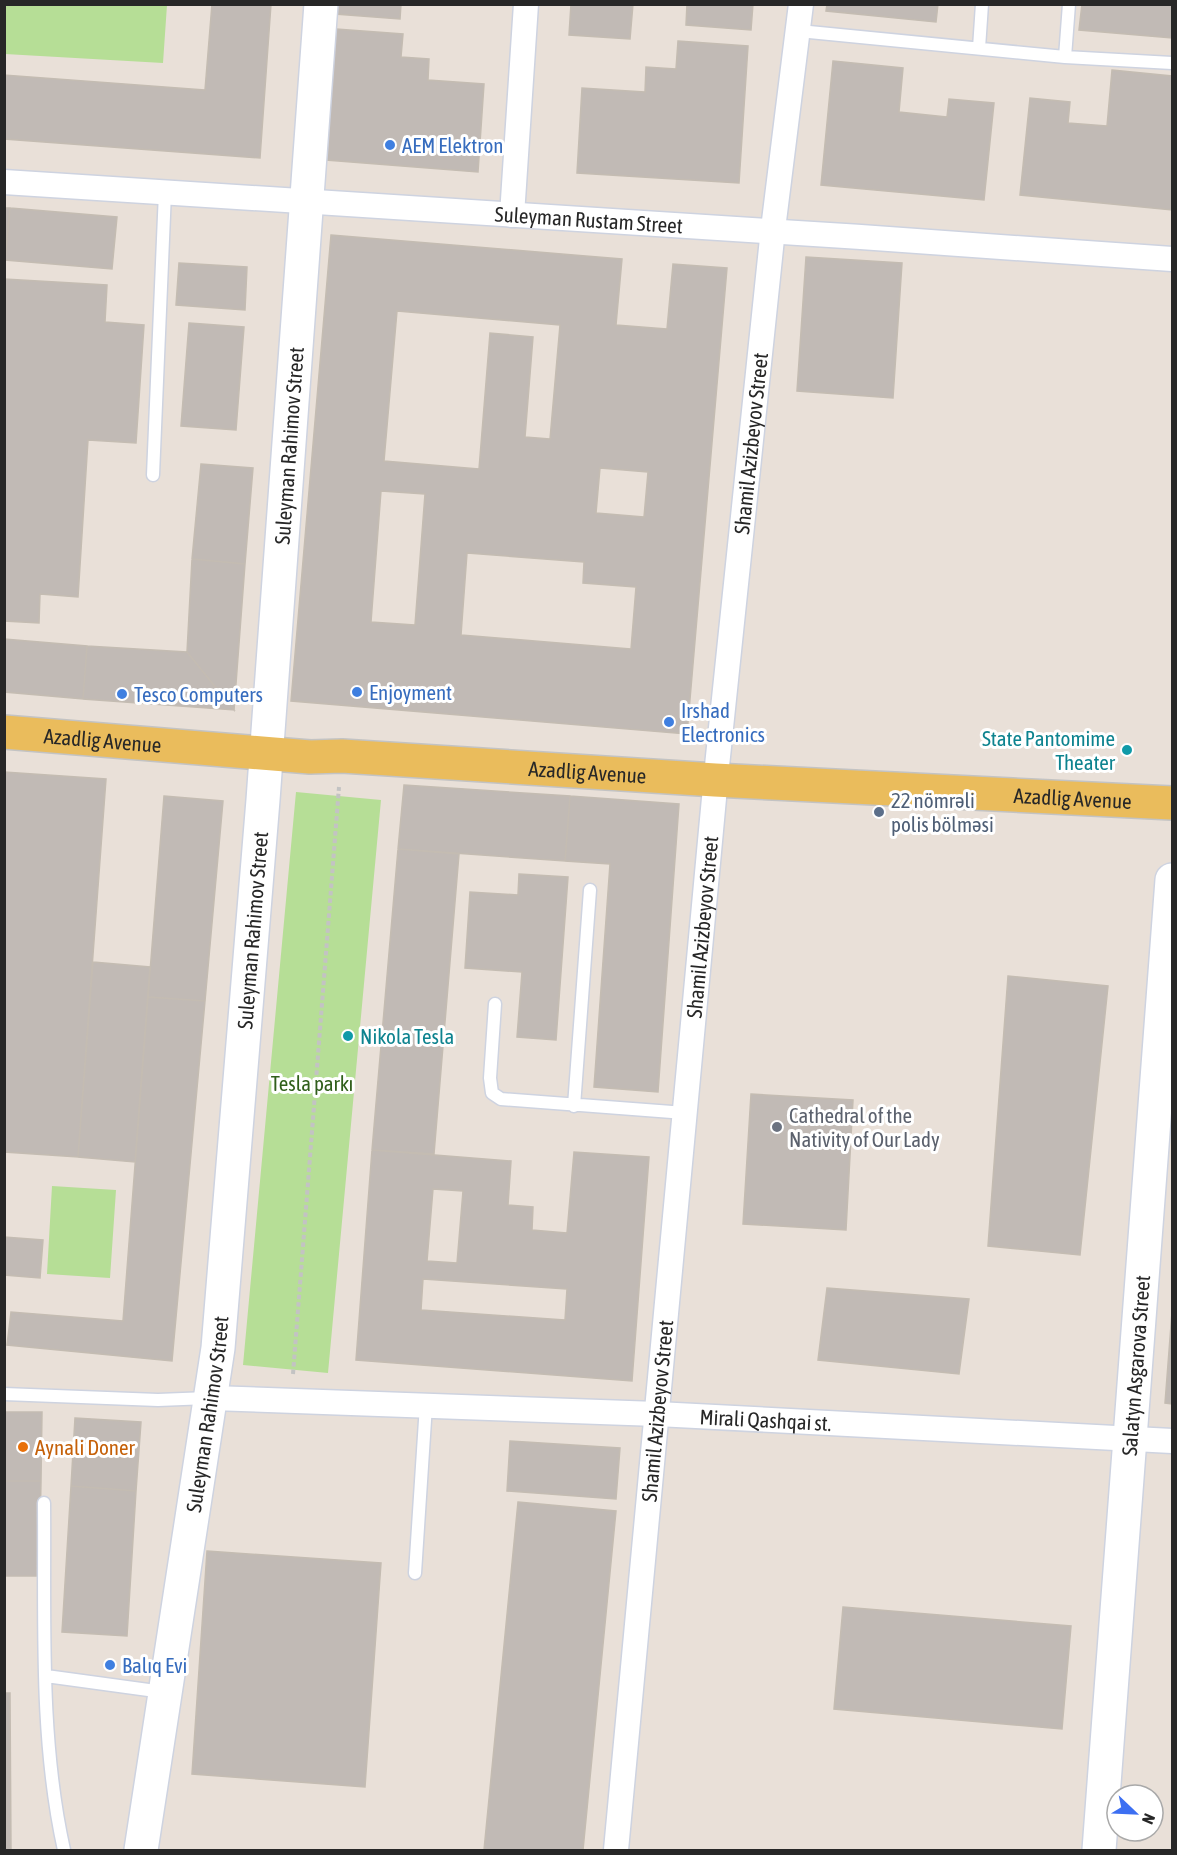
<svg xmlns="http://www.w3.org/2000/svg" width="1177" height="1855" font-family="'Asap Condensed',sans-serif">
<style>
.green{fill:#b6de96}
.building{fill:#c1bab5;stroke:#c4bcb2;stroke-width:1.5;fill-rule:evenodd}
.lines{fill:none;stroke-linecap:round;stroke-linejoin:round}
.service-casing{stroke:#ced3e0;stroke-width:15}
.minor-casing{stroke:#ced3e0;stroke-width:27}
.secondary-casing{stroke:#ced3e0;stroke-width:36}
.primary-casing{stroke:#c3c3c3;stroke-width:36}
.path{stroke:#c3c3c3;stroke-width:4;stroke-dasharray:4.5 3;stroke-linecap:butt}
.service{stroke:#fff;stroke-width:12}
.minor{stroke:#fff;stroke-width:24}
.secondary{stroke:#fff;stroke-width:33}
.primary{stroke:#eabc5c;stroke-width:33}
.shop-dot{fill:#3f7fe0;stroke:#fff;stroke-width:2}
.culture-dot{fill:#0f9aa8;stroke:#fff;stroke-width:2}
.service-dot{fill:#5c6f8a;stroke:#fff;stroke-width:2}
.worship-dot{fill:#6b7280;stroke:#fff;stroke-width:2}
.food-dot{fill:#e8710a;stroke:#fff;stroke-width:2}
.labels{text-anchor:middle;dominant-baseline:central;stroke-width:6;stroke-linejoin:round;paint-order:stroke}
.shop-label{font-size:21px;fill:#366cbe;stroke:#fff;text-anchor:start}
.street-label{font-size:21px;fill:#272727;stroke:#fff}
.culture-label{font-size:21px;fill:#0d838f;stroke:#fff;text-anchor:end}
.service-label{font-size:21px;fill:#4e5e75;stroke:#fff;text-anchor:start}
.park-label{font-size:21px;fill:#305f1b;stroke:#fff}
.worship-label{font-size:21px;fill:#5b616d;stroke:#fff;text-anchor:start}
.food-label{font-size:21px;fill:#c56008;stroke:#fff;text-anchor:start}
</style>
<rect width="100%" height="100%" fill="#e9e0d8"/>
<!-- green -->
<path class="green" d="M4 5H167L163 63 5 54Z
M296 792 381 800 328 1373 243 1365Z
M52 1186 116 1190 110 1278 47 1274Z"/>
<!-- building -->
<path class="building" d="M212 4H271L260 158 4 139V75L205 90Z
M336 4H401L400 19 335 14Z
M571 4H633L630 39 569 35Z
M687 4H753L751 30 686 25Z
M827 4H938L936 22 826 11Z
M1082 4H1172V38L1079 30Z
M336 29 403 34 401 57 429 59 428 80 484 84 478 172 326 160Z
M678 41 748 46 739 183 577 173 582 88 645 92 646 67 676 69Z
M833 61 903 68 899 112 947 117 949 99 994 103 984 200 821 185Z
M1112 70 1172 76V210L1020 195 1030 98 1070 102 1068 123 1107 126Z
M4 208H10L5 260H4Z
M10 208 117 217 112 269 5 260Z
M331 235 622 259 616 325 667 329 673 264 727 268 687 734 291 701ZM397 311 560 325 550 439 525 437 533 337 490 333 479 469 384 461ZM600 468 648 472 644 517 596 513ZM381 491 425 494 415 625 371 622ZM467 553 584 562 583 583 636 587 631 649 461 635Z
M806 257 902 263 893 398 797 391Z
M179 263 247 267 245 310 176 305Z
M4 279 107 285 105 322 144 325 136 443 88 440 78 597 40 594 39 623 4 621Z
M189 323 244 327 236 430 181 426Z
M201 464 253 468 245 564 192 559Z
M192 559 245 564 234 710 187 652Z
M4 639 87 646 83 699 4 692Z
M87 646 187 652 234 710 83 699Z
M4 772 106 779 78 1157 4 1152Z
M404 785 570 796 565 861 398 849Z
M164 796 223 801 205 1001 148 997Z
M570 796 679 804 658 1092 594 1087 610 864 565 861Z
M398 849 459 854 434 1154 372 1150Z
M519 874 568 877 556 1040 517 1037 522 972 465 968 470 892 518 895Z
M93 962 150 967 135 1162 78 1157Z
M1008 976 1108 986 1080 1255 988 1246Z
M148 997 205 1001 172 1361 7 1345 11 1312 123 1321Z
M751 1094 853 1100 846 1230 743 1224Z
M372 1150 511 1161 508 1205 533 1207 532 1230 567 1233 574 1152 649 1157 632 1381 356 1360ZM433 1189 463 1191 457 1263 427 1261ZM423 1279 567 1289 565 1320 421 1310Z
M4 1237 43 1240 40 1278 4 1275Z
M827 1288 969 1299 959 1374 818 1360Z
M1172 1312V1404L1165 1403Z
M4 1412H42L41 1481H4Z
M75 1418 141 1422 136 1491 71 1486Z
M510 1441 620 1448 616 1499 507 1491Z
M4 1481H41L39 1576H4Z
M71 1486 136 1491 127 1636 62 1632Z
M518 1502 616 1511 583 1850H484Z
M207 1551 381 1563 365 1787 192 1774Z
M843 1607 1071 1626 1062 1729 834 1709Z
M4 1693H10L11 1850H4Z"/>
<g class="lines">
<defs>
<path id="service" d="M799 31 1065 57 1172 63
M979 48 982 4
M1065 57 1069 4
M153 475 165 192
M495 1004 490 1078 492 1093 501 1099 685 1113
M574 1106 590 890
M4 1394 158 1400 208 1398
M44 1503C45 1618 39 1738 64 1850
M415 1573 426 1405
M46 1676 163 1692"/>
<g id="minor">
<path id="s1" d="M4 182C394 208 783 230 1172 259"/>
<path d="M512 215 526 4"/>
<path id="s2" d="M212 1398 657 1414 1172 1441"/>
<path id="s3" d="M616 1850 717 766 773 229 801 4"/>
</g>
<g id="secondary">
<path id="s4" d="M141 1850 218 1348 263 800 321 4"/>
<path id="s5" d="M1099 1850 1172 880"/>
</g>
<g id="primary">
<path id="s6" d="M4 732 310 757 342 756 715 780 1172 803"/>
</g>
</defs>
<!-- service casing -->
<use href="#service" class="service-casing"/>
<!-- minor casing -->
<use href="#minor" class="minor-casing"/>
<!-- secondary casing -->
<use href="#secondary" class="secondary-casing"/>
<!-- primary casing -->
<use href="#primary" class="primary-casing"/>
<!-- path -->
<path class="path" d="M293 1374 339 787"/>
<!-- service -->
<use href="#service" class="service"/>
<!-- minor -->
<use href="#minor" class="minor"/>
<!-- secondary -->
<use href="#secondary" class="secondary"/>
<!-- primary -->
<use href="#primary" class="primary"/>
</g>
<!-- markers -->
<g class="shop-dot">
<circle cx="390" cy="145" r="6"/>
<circle cx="357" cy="692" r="6"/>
<circle cx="122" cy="694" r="6"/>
<circle cx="669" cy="722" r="6"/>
<circle cx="110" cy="1665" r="6"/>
</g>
<g class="culture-dot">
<circle cx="1127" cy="750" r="6"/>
<circle cx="348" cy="1036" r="6"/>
</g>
<circle class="service-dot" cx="879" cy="812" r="6"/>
<circle class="worship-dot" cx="777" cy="1127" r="6"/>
<circle class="food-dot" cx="23" cy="1447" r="6"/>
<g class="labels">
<!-- shop labels -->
<g class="shop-label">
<text x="402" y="145">AEM Elektron</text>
<text x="369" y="692">Enjoyment</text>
<text x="134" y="694">Tesco Computers</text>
<text x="681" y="710">Irshad<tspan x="681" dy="24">Electronics</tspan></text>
<text x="122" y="1665">Balıq Evi</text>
</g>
<!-- street labels -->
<g class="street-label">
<text stroke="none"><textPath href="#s1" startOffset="586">Suleyman Rustam Street</textPath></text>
<text stroke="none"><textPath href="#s3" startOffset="1413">Shamil Azizbeyov Street</textPath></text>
<text stroke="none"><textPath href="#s4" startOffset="1413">Suleyman Rahimov Street</textPath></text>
<text stroke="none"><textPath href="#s6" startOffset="99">Azadlig Avenue</textPath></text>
<text stroke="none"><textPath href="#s6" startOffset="585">Azadlig Avenue</textPath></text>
<text stroke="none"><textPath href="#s6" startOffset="1071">Azadlig Avenue</textPath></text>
<text stroke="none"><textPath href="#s3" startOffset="927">Shamil Azizbeyov Street</textPath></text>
<text stroke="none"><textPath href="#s4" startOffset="927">Suleyman Rahimov Street</textPath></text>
<text stroke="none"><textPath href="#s5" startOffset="486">Salatyn Asgarova Street</textPath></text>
<text stroke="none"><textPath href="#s3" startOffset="441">Shamil Azizbeyov Street</textPath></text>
<text stroke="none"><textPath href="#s4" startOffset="441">Suleyman Rahimov Street</textPath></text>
<text stroke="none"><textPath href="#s2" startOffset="554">Mirali Qashqai st.</textPath></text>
</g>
<!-- culture labels -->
<g class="culture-label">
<text x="1115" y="738">State Pantomime<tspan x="1115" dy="24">Theater</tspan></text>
<text x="360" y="1036" text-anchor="start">Nikola Tesla</text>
</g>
<!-- service labels -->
<g class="service-label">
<text x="891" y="800">22 nömrəli<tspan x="891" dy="24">polis bölməsi</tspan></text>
</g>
<!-- park labels -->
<g class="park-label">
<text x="312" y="1083">Tesla parkı</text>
</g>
<!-- worship labels -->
<g class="worship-label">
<text x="789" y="1115">Cathedral of the<tspan x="789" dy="24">Nativity of Our Lady</tspan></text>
</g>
<!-- food labels -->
<g class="food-label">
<text x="35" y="1447">Aynali Doner</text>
</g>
</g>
<!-- border -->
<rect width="1177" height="1855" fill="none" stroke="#272727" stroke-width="12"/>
<!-- north arrow -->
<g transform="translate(1135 1813) rotate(113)"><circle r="28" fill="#ffffff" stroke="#a9a9a9" stroke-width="1.5"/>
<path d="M0-4.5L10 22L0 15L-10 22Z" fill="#3c6ff2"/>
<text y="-9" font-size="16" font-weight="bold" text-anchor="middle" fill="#272727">N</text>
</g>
</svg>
